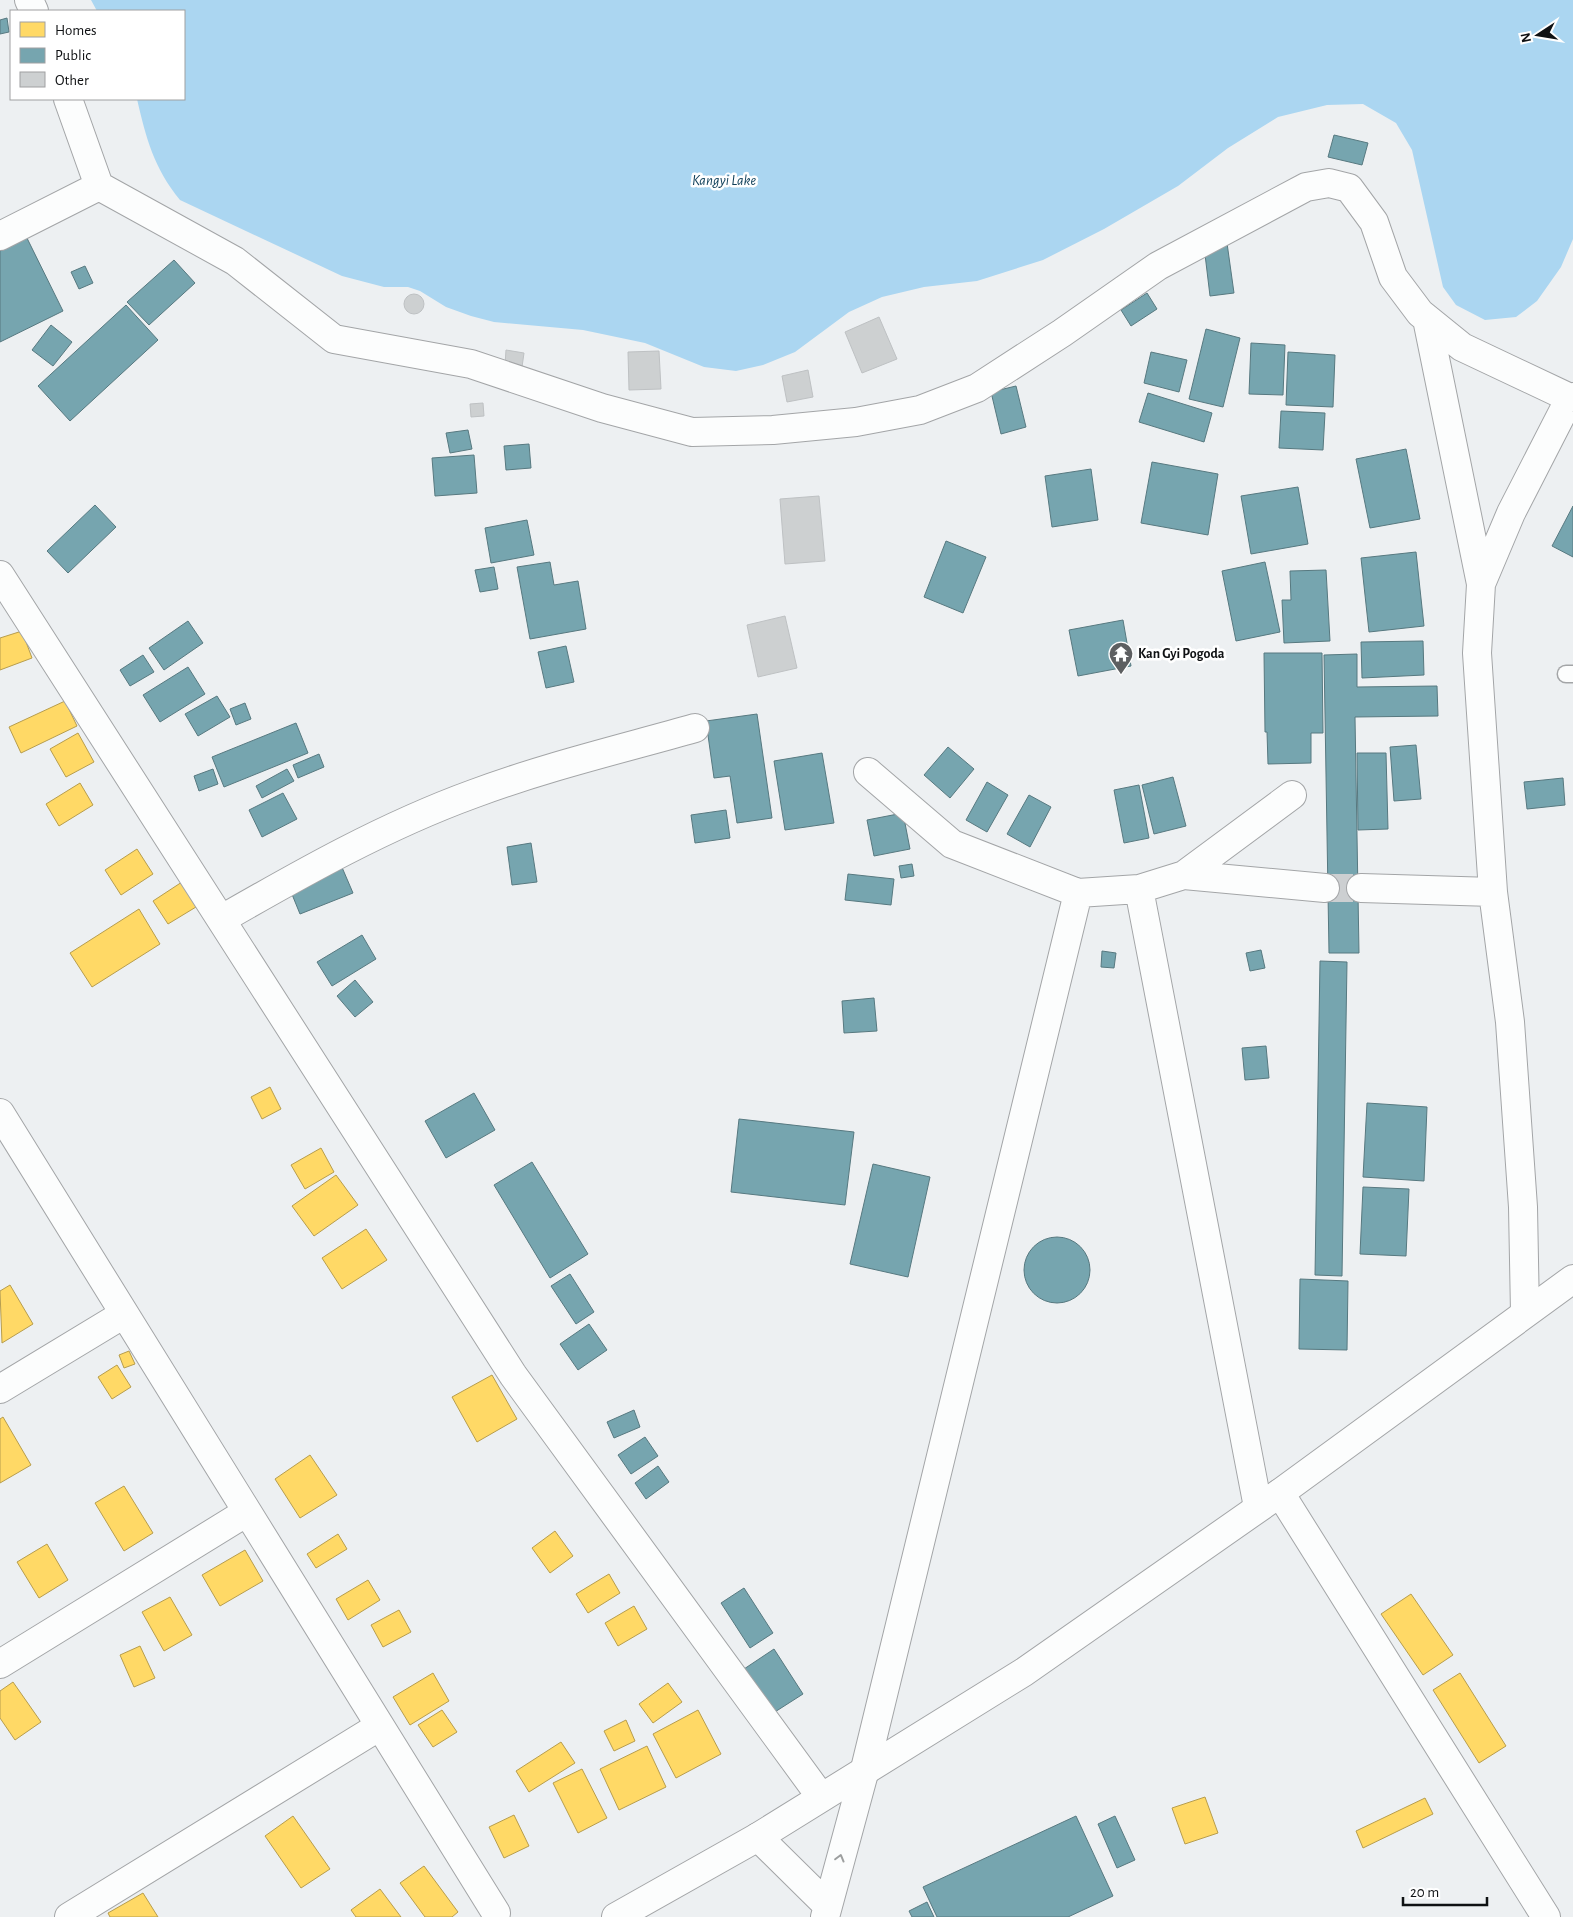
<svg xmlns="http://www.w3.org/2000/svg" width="1573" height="1917" font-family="'Alegreya Sans',sans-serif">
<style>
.water{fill:#abd6f1}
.homes{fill:#ffd966;stroke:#b79d4d}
.public{fill:#76a5af;stroke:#577980}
.building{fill:#cdd0d1;stroke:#bec1c3}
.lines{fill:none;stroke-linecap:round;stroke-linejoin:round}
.minor-tunnel{stroke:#cccfd1;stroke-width:28;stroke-dasharray:28 14;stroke-linecap:butt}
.service-casing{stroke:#a3a5a7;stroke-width:19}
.minor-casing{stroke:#a3a5a7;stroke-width:30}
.secondary-casing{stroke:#a3a5a7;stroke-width:30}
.trunk-casing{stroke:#a3a5a7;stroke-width:30}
.service{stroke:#fcfdfd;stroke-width:16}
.minor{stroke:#fcfdfd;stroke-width:28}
.secondary{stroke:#fcfdfd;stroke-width:28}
.trunk{stroke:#fcfdfd;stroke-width:28}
.oneway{stroke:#9d9f9f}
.labels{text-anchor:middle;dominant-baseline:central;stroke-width:5;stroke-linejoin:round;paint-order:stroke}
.poi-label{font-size:14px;font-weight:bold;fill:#0f1113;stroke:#fff;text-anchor:start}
.water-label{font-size:15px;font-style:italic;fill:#0f3f59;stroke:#fff}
</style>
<rect width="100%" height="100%" fill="#edf0f2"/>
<!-- water -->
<path class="water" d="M91 0H1573V239L1561 267 1537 301 1516 317 1485 320 1456 305 1443 287 1412 150 1396 123 1363 104 1327 105 1278 117 1228 148 1178 186 1104 229 1043 260 977 281 924 287 882 297 849 312 795 352 763 365 736 371 704 367 645 343 583 330 494 322 471 316 446 307 420 291 408 287H384L342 276 180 200C154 168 146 138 137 99H184V11H97Z"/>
<!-- homes -->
<path class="homes" d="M22 631 32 658 0 670V638Z
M65 701 77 726 21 753 9 727Z
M78 733 94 762 66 777 50 749Z
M80 783 93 805 59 826 46 804Z
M137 849 153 874 121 895 105 870Z
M182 882 196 907 168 924 153 901Z
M139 909 160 944 92 987 70 953Z
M270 1087 281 1109 262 1119 251 1097Z
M321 1148 334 1172 305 1189 291 1165Z
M336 1175 358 1205 314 1236 292 1206Z
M366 1229 387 1260 342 1289 322 1258Z
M10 1285 33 1324 2 1343 0 1291Z
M129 1351 135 1364 124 1368 119 1355Z
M117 1365 131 1387 112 1399 98 1377Z
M492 1375 517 1419 477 1442 452 1397Z
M3 1417 31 1465 0 1483V1419Z
M310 1455 337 1495 300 1518 275 1479Z
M124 1486 153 1533 124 1551 95 1503Z
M555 1531 573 1556 550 1573 532 1548Z
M338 1534 347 1549 316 1568 307 1554Z
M47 1544 68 1580 39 1598 17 1562Z
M245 1550 263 1581 220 1606 202 1575Z
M609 1574 620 1593 588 1613 576 1594Z
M368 1580 380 1600 348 1620 336 1599Z
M1411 1594 1453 1655 1423 1675 1381 1614Z
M170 1597 192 1635 164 1651 142 1612Z
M634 1606 647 1629 618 1646 605 1623Z
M399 1610 411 1632 383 1647 371 1625Z
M140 1646 155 1678 134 1687 120 1655Z
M433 1673 449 1701 410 1725 393 1697Z
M1460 1673 1506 1746 1479 1763 1433 1690Z
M13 1682 41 1722 15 1740 0 1718V1691Z
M668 1683 682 1702 653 1723 639 1704Z
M442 1710 457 1732 433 1747 418 1725Z
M698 1710 721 1754 676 1778 653 1734Z
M626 1720 635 1741 614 1751 604 1731Z
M561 1742 575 1763 529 1792 516 1771Z
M647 1746 666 1787 619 1810 600 1769Z
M582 1769 607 1818 578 1833 553 1783Z
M1205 1797 1218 1833 1185 1844 1172 1808Z
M1425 1798 1433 1814 1363 1848 1356 1831Z
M514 1815 529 1846 504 1858 489 1827Z
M293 1816 330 1869 301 1888 265 1836Z
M424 1866 458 1912 452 1917H425L400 1883Z
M380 1889 401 1917H356L351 1910Z
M143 1893 158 1917H110L108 1913Z"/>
<!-- public -->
<path class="public" d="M7 18 9 32 0 34V20Z
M1334 135 1368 143 1362 165 1328 157Z
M23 230 63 311 0 342V242Z
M1227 243 1234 293 1210 296 1204 246Z
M174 260 195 283 149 325 127 302Z
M85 266 93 283 79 289 71 272Z
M1147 293 1157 309 1131 326 1121 310Z
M126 305 158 340 70 421 38 386Z
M51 325 72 342 53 366 32 350Z
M1206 329 1240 338 1223 407 1189 399Z
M1251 343 1285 345 1283 395 1249 394Z
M1151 352 1187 360 1179 392 1144 383Z
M1288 352 1335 355 1333 407 1286 405Z
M1016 386 1026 427 1001 434 991 392Z
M1148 393 1212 413 1204 442 1139 422Z
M1281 411 1325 413 1323 450 1279 448Z
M468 430 472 449 450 453 446 433Z
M529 444 531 468 506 470 504 446Z
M1406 449 1420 519 1370 528 1356 459Z
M474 455 477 493 435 496 432 458Z
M1152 462 1218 474 1208 535 1141 523Z
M1091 469 1098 520 1052 527 1045 476Z
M1298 487 1308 544 1251 554 1241 496Z
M95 505 116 527 68 573 47 551Z
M1573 506V557L1552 546Z
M527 520 534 555 491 563 485 528Z
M946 541 986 557 963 613 924 597Z
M1416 552 1424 626 1369 632 1361 558Z
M550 562 554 585 578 581 586 629 530 639 517 567Z
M1265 562 1280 632 1236 641 1222 571Z
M494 567 498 589 480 592 475 570Z
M1326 570 1330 641 1284 643 1282 600H1291L1290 571Z
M1123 620 1131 666 1078 676 1069 630Z
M188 621 203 643 164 670 149 648Z
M1423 641 1424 675 1362 678 1361 642Z
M566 646 574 682 546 688 538 652Z
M1264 653H1322L1323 733H1311V763L1268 764 1267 732H1265Z
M1357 654V687L1437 686 1438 716 1355 717 1359 953H1329L1324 655Z
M143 655 154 672 130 686 120 670Z
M188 667 205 694 160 722 143 695Z
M217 696 230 717 198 736 185 714Z
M245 703 251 719 236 725 230 709Z
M757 714 772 818 737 823 730 776 714 778 706 721Z
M296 723 308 753 224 787 212 757Z
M1416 745 1421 799 1394 801 1390 747Z
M948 747 974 769 950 798 924 775Z
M822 753 834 823 785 830 774 761Z
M1357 753H1386L1388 829 1358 830Z
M319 754 324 767 298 778 293 765Z
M213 769 218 784 199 791 194 776Z
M287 769 294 781 262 798 256 786Z
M1173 777 1186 826 1154 834 1142 785Z
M1563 778 1565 805 1527 809 1524 782Z
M987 782 1008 795 987 832 966 820Z
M1139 785 1149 838 1124 843 1114 790Z
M283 793 297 819 262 837 249 810Z
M1029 795 1051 807 1030 847 1007 834Z
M726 810 730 838 695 843 691 815Z
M903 813 910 849 874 856 867 820Z
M531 843 537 882 512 885 507 847Z
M912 864 914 876 901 878 899 866Z
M341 865 353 893 300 914 289 887Z
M848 874 894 879 891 905 845 900Z
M362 935 376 959 332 986 317 962Z
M1261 950 1265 968 1250 971 1246 953Z
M1102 951 1116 953 1114 968 1101 967Z
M1320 961 1347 962 1342 1276 1315 1275Z
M355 980 373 1002 355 1017 337 996Z
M874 998 877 1031 844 1033 842 1001Z
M1266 1046 1269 1078 1245 1080 1242 1048Z
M474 1093 495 1130 446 1158 425 1121Z
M1367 1103 1427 1107 1424 1181 1363 1177Z
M739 1119 854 1132 845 1205 731 1192Z
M532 1162 588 1254 550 1278 494 1185Z
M873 1164 930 1177 908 1277 850 1264Z
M1363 1187 1409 1189 1406 1256 1360 1254Z
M1024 1270a33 33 0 1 1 66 0a33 33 0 1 1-66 0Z
M570 1274 594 1312 576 1324 551 1286Z
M1300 1279 1348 1281 1347 1350 1299 1349Z
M589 1324 607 1350 578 1370 560 1344Z
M634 1410 640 1427 614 1438 607 1422Z
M645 1437 658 1456 631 1474 618 1455Z
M658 1466 669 1482 646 1499 635 1483Z
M744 1588 773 1633 750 1648 721 1603Z
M774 1649 803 1694 767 1717 738 1673Z
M1076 1816 1113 1896 1068 1917H937L923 1887Z
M1115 1816 1135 1860 1117 1868 1098 1824Z
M927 1902 934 1917H912L909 1911Z"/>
<!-- building -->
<path class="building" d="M404 304a10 10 0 1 1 20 0a10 10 0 1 1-20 0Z
M879 317 897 359 862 373 845 332Z
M506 350 524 353 522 367 505 365Z
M659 351 661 389 629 390 628 352Z
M808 370 813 397 787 402 782 376Z
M483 403 484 416 471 417 470 404Z
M819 496 825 561 785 564 780 499Z
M785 616 797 668 758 677 747 625Z"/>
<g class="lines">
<!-- minor-tunnel -->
<path class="minor-tunnel" d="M1325 888H1361"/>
<defs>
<path id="service" d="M1566 674H1573"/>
<path id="minor" d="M29 0 34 11
M68 99 99 186 235 261 334 339 471 364 602 408 692 432 773 430 856 422 920 410 977 388 1062 333 1158 266 1306 187 1329 183 1349 188 1374 222 1393 277 1420 313 1462 347 1570 398
M0 236 99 186
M1427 319 1481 584
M0 575 513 1375 821 1797
M868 772 952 844 1078 893
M1184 875 1325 888
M1361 888 1493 892
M1139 889 1258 1507
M222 919C302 873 385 826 473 794 545 767 621 749 695 728
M0 1113 496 1913
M1525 1313 1523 1207 1510 1022 1493 892 1477 653 1481 584 1511 513 1570 398 1573 397
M0 1389 124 1314
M1280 1493 1546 1917
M0 1664 247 1512
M864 1773 1078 893 1139 889 1184 875 1292 795
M69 1917 380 1726"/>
<path id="secondary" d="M758 1837 827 1905
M825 1917 864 1773"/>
<path id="trunk" d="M616 1917 758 1837 1024 1672 1280 1493 1573 1279"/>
</defs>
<!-- service casing -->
<use href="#service" class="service-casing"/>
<!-- minor casing -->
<use href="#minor" class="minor-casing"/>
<!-- secondary casing -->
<use href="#secondary" class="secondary-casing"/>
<!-- trunk casing -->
<use href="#trunk" class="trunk-casing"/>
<!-- service -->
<use href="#service" class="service"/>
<!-- minor -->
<use href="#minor" class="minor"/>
<!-- secondary -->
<use href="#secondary" class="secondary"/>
<!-- trunk -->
<use href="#trunk" class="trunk"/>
</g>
<!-- one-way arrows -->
<defs><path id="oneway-chevron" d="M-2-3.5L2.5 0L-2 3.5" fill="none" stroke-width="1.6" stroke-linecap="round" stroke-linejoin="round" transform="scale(1.25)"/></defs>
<use class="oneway" href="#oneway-chevron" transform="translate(840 1858) rotate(-75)"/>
<!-- icons -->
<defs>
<symbol id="temple-pin" viewBox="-11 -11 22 30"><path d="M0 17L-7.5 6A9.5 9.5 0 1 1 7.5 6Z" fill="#5d5f61" stroke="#fff"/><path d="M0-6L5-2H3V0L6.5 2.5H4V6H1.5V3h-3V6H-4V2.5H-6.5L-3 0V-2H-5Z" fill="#fff"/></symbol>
</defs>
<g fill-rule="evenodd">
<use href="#temple-pin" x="1107" y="640" width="28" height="38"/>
</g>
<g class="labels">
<!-- poi labels -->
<g class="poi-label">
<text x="1138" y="654">Kan Gyi Pogoda</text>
</g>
<!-- water labels -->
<g class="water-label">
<text x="724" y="180">Kangyi Lake</text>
</g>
</g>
<!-- legend -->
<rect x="10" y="10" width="175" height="90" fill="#ffffff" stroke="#9fa0a1"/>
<rect x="20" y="22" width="25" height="15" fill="#ffd966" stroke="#9fa0a1"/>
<text x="55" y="35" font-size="15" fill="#0f1113">Homes</text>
<rect x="20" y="48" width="25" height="15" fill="#76a5af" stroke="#9fa0a1"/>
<text x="55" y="60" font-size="15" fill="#0f1113">Public</text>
<rect x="20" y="72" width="25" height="15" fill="#cdd0d1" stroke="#9fa0a1"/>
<text x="55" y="85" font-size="15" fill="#0f1113">Other</text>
<!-- north arrow -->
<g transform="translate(1538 35) rotate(258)" stroke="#ffffff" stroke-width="4" paint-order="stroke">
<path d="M0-4L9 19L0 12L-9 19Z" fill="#0f1113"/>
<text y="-8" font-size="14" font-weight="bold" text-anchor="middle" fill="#0f1113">N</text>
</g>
<!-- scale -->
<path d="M1403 1897v8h84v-8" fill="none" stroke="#0f1113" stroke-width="2.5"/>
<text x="1410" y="1897" font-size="15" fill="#0f1113" stroke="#ffffff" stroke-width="4" paint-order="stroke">20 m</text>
</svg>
